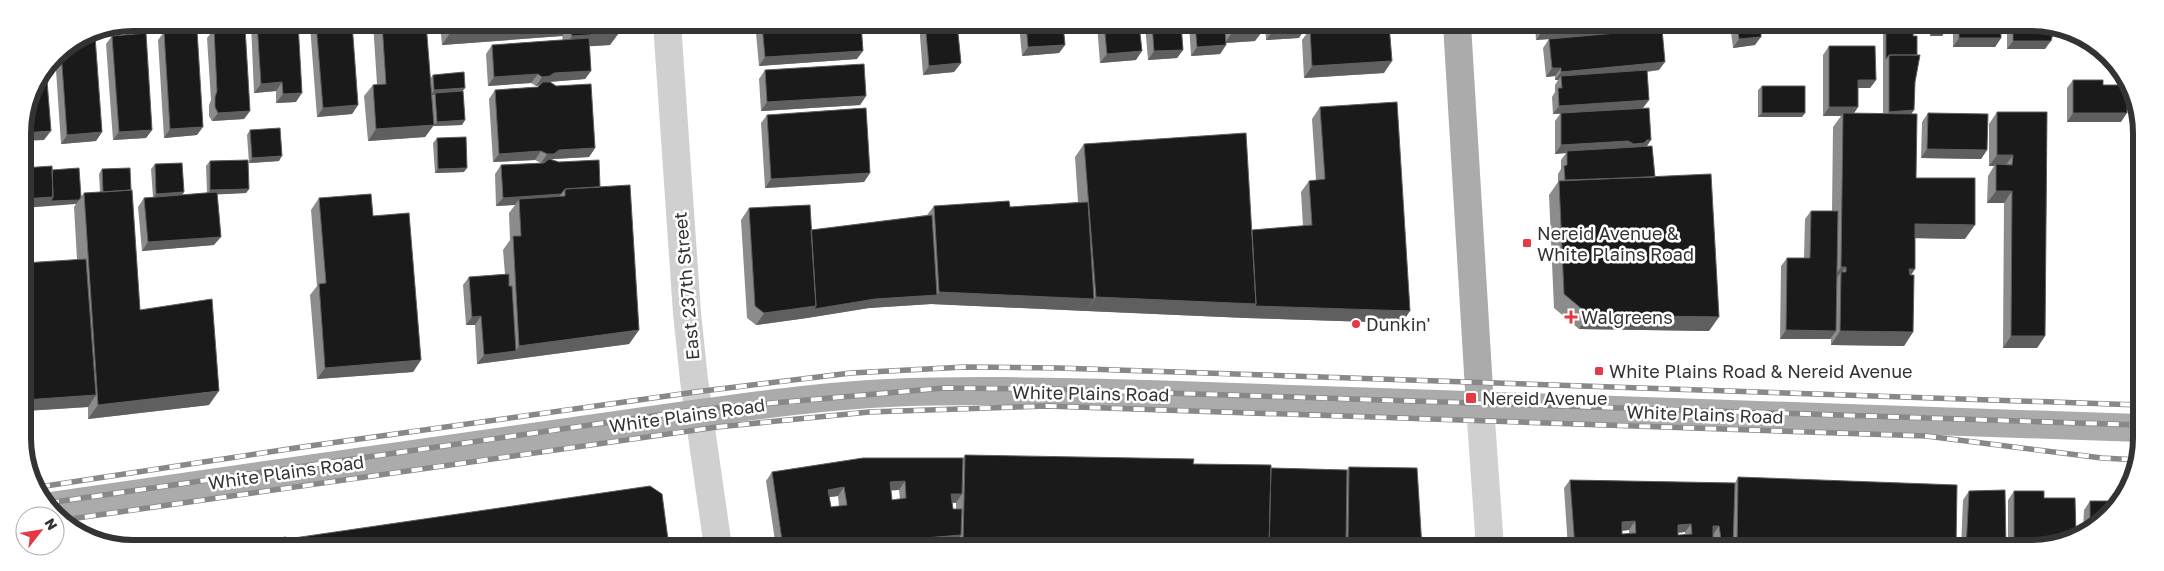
<svg xmlns="http://www.w3.org/2000/svg" width="2164" height="571" font-family="'Golos Text',sans-serif">
<style>
.lines{fill:none;stroke-linecap:round;stroke-linejoin:round}
.minor{stroke:#d0d0d0;stroke-width:28}
.major{stroke:#ababab;stroke-width:28}
.rail-casing{stroke:#888;stroke-width:5.5}
.rail{stroke:#fff;stroke-width:4;stroke-dasharray:11;stroke-linecap:butt}
.wall{fill:#8c8c8c;fill-rule:evenodd}
.shaded-wall{fill:#5f5f5f}
.building{fill:#1a1a1a;stroke:#5f5f5f;fill-rule:evenodd}
.poi-dot{fill:#e63946;stroke:#fff;stroke-width:2}
.labels{text-anchor:middle;dominant-baseline:central;stroke-width:5;stroke-linejoin:round;paint-order:stroke}
.poi-label{font-size:18px;fill:#333;stroke:#fff;text-anchor:start}
.street-label{font-size:18px;fill:#333;stroke:#fff}
.rim{fill:none;stroke:#333;stroke-width:6}
</style>
<rect width="100%" height="100%" fill="#fff"/>
<g class="lines">
<!-- minor -->
<path class="minor" d="M667 23 687 313 694 380 718 547
M1480 406 1490 548"/>
<!-- major -->
<path class="major" d="M1457 24 1480 406
M50 506 699 413C762 405 824 396 888 393 975 389 1062 392 1149 394L2139 428"/>
<defs>
<path id="rail" d="M39 487 302 447 703 391 851 373 965 367 1058 368 2139 405
M48 503 694 410 944 388 1048 389 2139 425
M63 520 717 427 869 412 1047 406 1926 436 2102 458 2139 460"/>
</defs>
<!-- rail casing -->
<use href="#rail" class="rail-casing"/>
<!-- rail -->
<use href="#rail" class="rail"/>
</g>
<!-- wall -->
<path class="wall" d="M251 23H298L296 102 276 103V91L254 93Z
M312 23H352L358 105 352 114 317 117 310 26Z
M373 23H426L430 79 433 75 463 91 465 120 462 125 433 126 425 137 368 141 364 96 373 85 377 84Z
M440 23H618L610 45 589 46 591 71 585 79 548 82 595 148 589 157 553 159 551 160 600 187 639 330 629 344 477 364 475 325H466L463 285 469 277 505 274 503 250 510 240 509 213 515 205 496 206 495 174 501 165 541 163 535 160 493 162 489 99 495 90 538 87 540 85 536 86 531 83 488 86 486 54 492 45 563 40 562 36 442 45Z
M919 23H957L961 63 954 72 923 75Z
M1019 24H1063L1065 45 1059 53 1022 56Z
M1097 24H1139L1136 60 1100 63Z
M1145 24H1181L1183 50 1177 58 1148 60Z
M1189 24H1261L1255 41 1226 43V45L1220 54 1191 56Z
M1265 24H1305L1299 38 1266 40Z
M1324 24H1389L1384 73 1304 78 1302 40 1310 29 1325 28Z
M1535 24H1663L1659 29V70L1647 72 1643 108 1647 146 1655 177 1709 331 1579 329 1554 308 1549 195 1558 182V174L1561 169V160L1566 153 1555 154V121L1560 114H1553L1552 97 1555 92V85L1558 80H1555V76L1546 77 1543 48 1549 39 1536 40Z
M1730 24H1761L1755 45 1733 48Z
M1777 24H1821L1817 30 1777 29Z
M762 25 857 59 759 66 756 33Z
M1930 25H1948V27L1942 36H1930Z
M1953 25H2001V38L1995 47H1953Z
M2007 25H2053L2045 49H2007Z
M1886 28 1913 36 1915 82 1911 114 1916 178 1965 239 1915 238V269L1911 275 1913 332 1904 346 1831 345V339H1780L1781 266 1787 258H1804L1805 219 1811 211H1832L1833 127 1841 116H1823V55L1829 46 1876 80 1870 88H1858V107L1854 113 1883 114V32Z
M214 29 250 111 244 119 212 121 209 116V105L211 100 207 38Z
M164 32 197 135 164 138 158 40Z
M82 36 102 132 96 141 61 144 55 55Z
M112 36 152 130 146 138 113 140 106 44Z
M2086 42 2099 50H2088Z
M765 70 866 96 860 105 761 111 759 79Z
M2073 80 2103 85 2121 122H2067V88Z
M1762 86 1802 117H1758V90Z
M1320 107 1402 323 1246 318 931 304 869 308 807 318 756 325 747 318 741 220 749 208 811 230 927 215 934 206 1010 207 1078 202 1075 157 1084 144 1252 230 1303 226 1301 192 1309 181 1316 180 1312 119Z
M1997 112H2047L2045 336 2037 348H2003L2004 203H1987L1988 176 1994 166H1989V124Z
M1928 113 1987 150 1981 159 1921 158 1922 122Z
M767 115 870 173 864 182 765 188 761 123Z
M250 130 279 161 249 163 247 135Z
M437 138 464 172 435 173 433 143Z
M210 161 249 189 246 193 217 194 214 245 142 251 138 207 144 198 153 197 151 169 155 164 182 195 207 193 206 166Z
M102 169 131 190 140 310 209 405 88 419V407L24 411 77 259 74 207 76 204 52 170 81 197 84 193 100 192 99 174Z
M319 198 373 216 421 360 413 372 317 379 310 295 317 286 311 210Z
M965 455 1193 464 1271 468 1347 470 1349 467 1422 548 955 547V544L918 547H776L766 481 772 472 963 458ZM891 490H899L900 499 892 500ZM838 496 839 506 831 507 829 497ZM956 502V509H953L952 503Z
M1738 477 1956 548H1568L1564 488 1570 480 1735 483ZM1629 530V534H1622V531ZM1685 532V535H1678V533Z
M1969 491 2006 548H1961L1963 500Z
M2014 491 2044 498 2076 533 2038 548H2008V500Z
M2090 501 2104 521 2083 530 2084 510Z"/>
<!-- shaded-wall -->
<path class="shaded-wall" d="M730 23H780L728 27Z
M1637 24H1663L1658 31 1536 40 1542 32Z
M1780 24H1821L1817 30 1777 29Z
M570 25 562 36 442 45 450 33Z
M1936 27H1948L1942 36H1930Z
M1305 29 1299 38 1266 40 1273 31Z
M1262 32 1255 41 1225 43 1231 34Z
M619 33 610 45 563 48 572 36Z
M1761 37 1755 45 1733 48 1739 39Z
M1959 38H2001L1995 47H1953Z
M2013 41H2051L2045 49H2007Z
M1065 45 1059 53 1022 56 1028 47Z
M1226 45 1220 54 1191 56 1197 47Z
M2091 45 2099 50H2088Z
M1183 50 1177 58 1148 60 1154 51Z
M863 51 857 59 759 66 765 57Z
M1142 51 1136 60 1100 63 1107 54Z
M1392 61 1384 73 1304 78 1312 66Z
M1665 62 1659 70 1561 80V76L1558 80H1555L1561 72Z
M961 63 954 72 923 75 929 66Z
M1552 68H1561L1555 76 1546 77Z
M591 71 585 79 548 82 544 85 536 86 542 77 554 73Z
M538 74 531 83 488 86 494 77Z
M1858 80H1876L1870 88H1852Z
M282 82 276 91 254 93 261 84Z
M465 88 462 92 435 93 434 95H431L434 90Z
M302 93 296 102 276 103 283 94Z
M866 96 860 105 761 111 767 102Z
M1649 100 1643 108 1553 114 1559 106Z
M358 105 352 114 317 117 323 108Z
M1829 107H1858L1852 116 1843 113 1841 116H1823Z
M1914 110 1908 119 1883 121 1889 112Z
M250 111 244 119 212 121 218 113Z
M1762 113H1805L1802 117H1758Z
M2073 113H2127L2121 122H2067Z
M465 120 462 125 433 126 437 122Z
M434 125 425 137 368 141 376 129Z
M203 127 197 135 164 138 170 129Z
M152 130 146 138 113 140 119 132Z
M51 131 44 140 23 141V133Z
M102 132 96 141 61 144 67 135Z
M1647 140H1651L1645 149 1567 151 1566 153 1555 154 1561 145Z
M595 148 589 157 553 159 548 162 541 163 547 154 559 150Z
M1927 149 1987 150 1981 159 1921 158Z
M541 151 535 160 493 162 499 154Z
M1997 155H2013L2005 166 1996 164 1994 166H1989Z
M282 156 279 161 249 163 252 158Z
M467 168 464 172 435 173 438 169Z
M870 173 864 182 765 188 771 179Z
M249 189 246 193 207 195 210 190Z
M1996 191H2012L2004 203H1987Z
M184 192 181 197 153 199 156 194Z
M561 194 555 203 519 199 515 205 496 206 503 198Z
M53 197 79 200 76 204 23 208V199Z
M1915 224 1975 225 1965 239 1905 238Z
M221 237 214 245 142 251 148 242Z
M1841 267H1846L1841 274V272L1835 281H1831Z
M1909 269H1915L1905 283Z
M939 292 1094 299 1086 311 931 304 869 308 807 318 756 325 764 313 875 299 937 295Z
M1096 297 1410 311 1402 323 1246 318 1086 311Z
M1589 315 1719 317 1709 331 1579 329Z
M481 316 475 325H466L472 317Z
M639 330 629 344 477 364 484 355 516 351 519 346Z
M1786 330 1836 331 1830 339H1780Z
M1840 331 1913 332 1904 346 1831 345Z
M2011 336H2045L2037 348H2003Z
M421 360 413 372 317 379 325 368Z
M219 391 209 405 88 419 98 405Z
M96 395 88 407 24 411V400Z
M905 481 899 490 884 491 890 482Z
M844 487 838 496 822 498 828 490Z
M951 494H962L956 503 945 502Z
M1635 521 1629 530 1616 531 1622 522Z
M1691 524 1685 532 1672 533 1678 525Z
M1713 526H1719L1713 535Z
M961 535 955 544 918 547H846L876 542Z
M2044 540H2049L2045 545 2038 548Z
M1305 544H1336L1334 548H1303Z
M963 545 1085 547H962Z"/>
<!-- building -->
<path class="building" d="M257 23H298L302 93 283 94 282 82 261 84Z
M316 23H352L358 105 323 108Z
M382 23H426L434 125 376 129 373 85 386 84Z
M449 23H618L619 33 572 36 570 25 450 33Z
M784 23H861L863 51 765 57 762 25Z
M925 23H957L961 63 929 66Z
M1026 24H1063L1065 45 1028 47Z
M1104 24H1139L1142 51 1107 54Z
M1152 24H1181L1183 50 1154 51Z
M1195 24H1225L1226 45 1197 47Z
M1230 24H1261L1262 32 1231 34Z
M1272 24H1305V29L1273 31Z
M1333 24H1389L1392 61 1312 66 1310 29 1334 27Z
M1541 24H1637L1542 32Z
M1737 24H1761V37L1739 39Z
M1936 25H1948V27H1936Z
M1959 25H2001V38H1959Z
M2013 25H2053L2055 26 2051 41H2013Z
M218 26 245 27 250 111 218 113 215 107V97L217 91 214 29Z
M1886 28H1914L1913 36H1917V55H1889L1886 59Z
M1662 29 1665 62 1561 72V68H1552L1549 39Z
M197 30 203 127 170 129 164 32Z
M146 33 152 130 119 132 112 36Z
M82 36H95L102 132 67 135 61 51Z
M589 38 591 71 554 73 550 76 542 77 538 74 494 77 492 45Z
M1829 46H1875L1876 80H1858V107H1829Z
M1889 55H1920L1915 82 1914 110 1889 112Z
M864 64 866 96 767 102 765 70Z
M46 68 51 131 23 133V126L31 90Z
M1647 70 1649 100 1559 106 1558 88H1562L1561 76Z
M464 72 465 88 434 90 433 75Z
M2073 80H2103V85H2125L2127 88V113H2073Z
M543 82H550L556 86 591 84 595 148 559 150 554 154H547L541 151 499 154 495 90 538 87Z
M1762 86H1805V113H1762Z
M463 91 465 120 437 122 435 93Z
M1397 102 1410 311 1255 306 1256 304 1252 230 1312 225 1309 181 1325 179 1320 107Z
M866 108 870 173 771 179 767 115Z
M1649 108 1651 140H1647L1644 143 1634 144 1628 141 1561 145V113Z
M1997 112H2047L2045 336H2011L2012 191H1996V164L2012 165 2013 155H1997Z
M1843 113 1917 114 1916 178H1975V225L1915 224V269H1909L1910 275H1914L1913 332 1840 331 1841 272H1846V267H1841Z
M1928 113 1988 114 1987 150 1927 149Z
M280 128 282 156 252 158 250 130Z
M1246 133 1256 304 1096 297 1084 144Z
M466 137 467 168 438 169 437 138Z
M1652 146 1655 177 1565 180 1564 166 1567 165V151Z
M549 159 559 162 599 160 600 187 565 189 561 194 503 198 501 165 544 163Z
M248 160 249 189 210 190V161Z
M182 163 184 192 156 194 155 164Z
M52 166 53 197 23 199V168Z
M79 168 81 197 79 200 51 201 53 197 52 170Z
M130 168 131 190 103 192 102 169Z
M1711 174 1719 317 1589 315 1564 294 1559 181Z
M630 185 639 330 519 346 513 236H521L519 199 565 196V189Z
M132 190 140 310 212 299 219 391 98 405 84 193Z
M217 192 221 237 148 242 144 198Z
M371 194 373 216 409 213 421 360 325 368 319 284 326 283 319 198Z
M1009 201 1010 207 1088 202 1094 299 939 292 934 206Z
M810 205 816 306 764 313 755 306 749 208Z
M1811 211H1838L1836 331 1786 330 1787 258H1810Z
M932 215 937 295 875 299 814 309 816 306 811 230Z
M86 259 96 395 24 400V263Z
M509 274V286H512L516 351 484 355 481 316 472 317 469 277Z
M965 455 1194 459 1193 464 1271 465 1269 548 1085 547 963 545Z
M863 458H963L962 494H951L953 509H962L961 535 876 542 846 547H783L772 472ZM905 481 906 498 892 500 890 482ZM844 487 847 505 831 507 828 490Z
M1349 467 1417 468 1422 548H1338V541H1348Z
M1271 468 1347 470 1346 541H1338L1336 544H1305V548H1269Z
M1738 477 1957 485 1956 548H1737Z
M1570 480 1735 483 1733 548H1575ZM1635 521 1636 533 1622 534V522ZM1691 524 1692 534 1678 535V525ZM1713 526H1719L1721 539H1713Z
M650 486 662 494 669 547 288 546 287 539Z
M2005 490 2006 548H1966L1969 491Z
M2014 491H2044V498H2075L2076 533 2050 543 2049 540H2044V546L2038 548H2014Z
M2090 501H2116L2104 521 2090 527Z
M286 537 288 546H223Z"/>
<!-- markers -->
<g class="poi-dot">
<rect x="1522" y="238" width="10" height="10" rx="2.5"/>
<path d="M1568.5 309.5h5v5h5v5h-5v5h-5v-5h-5v-5h5z"/>
<circle cx="1356" cy="324" r="5"/>
<rect x="1594" y="366" width="10" height="10" rx="2.5"/>
<rect x="1465" y="392" width="12" height="12" rx="2.5"/>
</g>
<g class="labels">
<!-- poi labels -->
<g class="poi-label">
<text x="1537" y="233">Nereid Avenue &amp;<tspan x="1537" dy="21">White Plains Road</tspan></text>
<text x="1581" y="317">Walgreens</text>
<text x="1366" y="324">Dunkin'</text>
<text x="1609" y="371">White Plains Road &amp; Nereid Avenue</text>
<text x="1482" y="398">Nereid Avenue</text>
</g>
<!-- street labels -->
<g class="street-label">
<text transform="translate(686 286) rotate(-95)">East 237th Street</text>
<text transform="translate(1091 393) rotate(1)">White Plains Road</text>
<text transform="translate(1705 414) rotate(2)">White Plains Road</text>
<text transform="translate(687 415) rotate(-8)">White Plains Road</text>
<text transform="translate(286 472) rotate(-8)">White Plains Road</text>
</g>
</g>
<!-- crop -->
<path d="M0 0H2164V571H0ZM133 31H2031A102 102 0 0 1 2133 133V438A102 102 0 0 1 2031 540H133A102 102 0 0 1 31 438V133A102 102 0 0 1 133 31Z" fill="#fff" fill-rule="evenodd"/>
<path class="rim" d="M133 31H2031A102 102 0 0 1 2133 133V438A102 102 0 0 1 2031 540H133A102 102 0 0 1 31 438V133A102 102 0 0 1 133 31Z"/>
<!-- north arrow -->
<g transform="translate(40 531) rotate(59)"><circle r="24" fill="#ffffff" stroke="#adadad"/>
<path d="M0-4L9 19L0 12L-9 19Z" fill="#e63946"/>
<text y="-8" font-size="14" font-weight="bold" text-anchor="middle" fill="#333333">N</text>
</g>
</svg>
